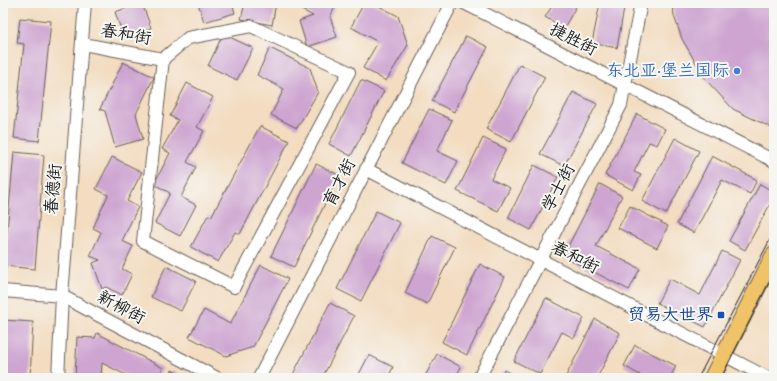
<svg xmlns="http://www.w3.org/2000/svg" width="777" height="381" font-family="'Indie Flower','LXGW WenKai TC',sans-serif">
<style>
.building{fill:#cea5d1}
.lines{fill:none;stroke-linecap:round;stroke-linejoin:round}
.minor-casing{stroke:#675f55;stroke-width:14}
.major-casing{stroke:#675f55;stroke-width:18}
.minor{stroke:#fff;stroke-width:12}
.major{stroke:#f0c369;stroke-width:16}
.tram{stroke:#1c1c1c;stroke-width:1}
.shop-dot{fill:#3f7fe0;stroke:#f6f6f2;stroke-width:1.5}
.transit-dot{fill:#1a4fb4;stroke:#f6f6f2;stroke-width:1.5}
.labels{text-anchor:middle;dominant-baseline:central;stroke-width:4;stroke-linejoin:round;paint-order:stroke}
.street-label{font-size:17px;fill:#1c1c1c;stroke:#f6f6f2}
.shop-label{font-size:17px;fill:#366cbe;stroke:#f6f6f2;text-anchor:end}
.transit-label{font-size:17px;fill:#164399;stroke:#f6f6f2;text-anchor:end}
</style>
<rect width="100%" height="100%" fill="#f6f6f2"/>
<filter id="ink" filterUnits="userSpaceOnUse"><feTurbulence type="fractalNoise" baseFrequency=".025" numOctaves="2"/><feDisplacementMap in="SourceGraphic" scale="8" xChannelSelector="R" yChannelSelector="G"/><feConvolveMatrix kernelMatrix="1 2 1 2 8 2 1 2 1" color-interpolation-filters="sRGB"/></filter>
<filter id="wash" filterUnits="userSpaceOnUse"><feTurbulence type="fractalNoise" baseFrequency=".012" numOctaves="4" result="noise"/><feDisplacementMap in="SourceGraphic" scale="16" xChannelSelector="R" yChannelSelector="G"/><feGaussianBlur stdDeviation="0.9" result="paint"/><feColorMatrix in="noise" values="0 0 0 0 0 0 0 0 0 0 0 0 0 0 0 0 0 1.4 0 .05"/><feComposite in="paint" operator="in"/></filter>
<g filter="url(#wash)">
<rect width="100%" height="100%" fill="#f3dcbf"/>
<g id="blocks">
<!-- building -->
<path class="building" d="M116 3H142L151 28 124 38 115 12 127 8Z
M198 3H232L235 13 204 22Z
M245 3H276L272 25 241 19Z
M301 3H337L330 17 337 37 307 47 299 21 313 16 298 8Z
M364 3H373L398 16 408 45 386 81 363 68 378 42 351 27Z
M554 3H578L564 28 545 17Z
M600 3H625L617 48 592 43Z
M673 3H774V129L733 109 706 80 682 39 674 16Z
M20 18 51 21 39 141 14 138 24 44 17 43Z
M223 34 253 48 237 80 208 66Z
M466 36 488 47 454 112 432 101Z
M270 48 310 68 318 92 297 128 271 115 284 89 257 75Z
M123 62 154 77 136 114 143 139 115 147 105 111 100 109Z
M520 64 545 77 511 142 486 129Z
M361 80 384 91 351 156 329 144Z
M187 83 213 97 197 127 204 131 187 162 196 167 181 197 196 205 180 236 155 223 170 193 154 184 170 153 162 149 178 120 170 116Z
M573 92 597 104 564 166 540 154Z
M429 109 452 120 437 151 458 161 446 185 402 163Z
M637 114 665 129 657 145 649 142 634 172 641 175 633 190 605 175Z
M260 126 289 141 240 234 235 232 218 262 191 247 208 215 211 217Z
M483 138 506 149 491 179 510 188 498 211 457 191Z
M675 138 699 151 666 214 642 201Z
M14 152 44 155 35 269 4 266Z
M712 156 757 180 750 194 722 180 694 233 677 224Z
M112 157 142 172 127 201 138 207 122 241 133 246 122 269 132 274 122 295 106 287 102 289 93 263 100 260 90 256 101 232 93 228 108 195 96 189Z
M316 164 339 175 294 267 271 256Z
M534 165 558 177 531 230 508 218Z
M600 184 622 196 596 246 640 269 629 290 563 256Z
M760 184 774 192V197L745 250 729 241Z
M630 206 668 226 657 248 618 228Z
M376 211 400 223 361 301 337 289Z
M432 236 455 247 427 304 405 293Z
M722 251 740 260 705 327 657 303 670 279 700 295Z
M480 264 505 277 467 355 442 342Z
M261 265 288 279 253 347 226 356 189 337 204 310 230 324Z
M166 266 196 281 181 311 151 297Z
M546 298 584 318 574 338 562 332 540 374 514 361Z
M330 303 354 316 322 378H291Z
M595 319 620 333 597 378H565Z
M3 320 33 322 30 378H3Z
M97 333 163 368 158 378H132L102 363 101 378H75L77 337 95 338Z
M635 345 676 366 670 378H638L640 375 624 366Z
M437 354 461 367 455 378H424Z
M369 355 393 367 388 378H357Z
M172 370 187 378H168Z
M504 370 520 378H500Z"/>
</g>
</g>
<g filter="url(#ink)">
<use href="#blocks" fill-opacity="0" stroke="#675f55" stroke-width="1"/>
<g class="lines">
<defs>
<path id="minor" d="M464 3 774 161
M251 26 349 72 234 287 143 241 163 59 188 38Z
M83 44 163 59
M366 169 768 378
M3 291 62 296 217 378
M58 378 62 296 85 3
M259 378 452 3
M479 378 621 105 641 3"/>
<path id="major" d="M712 378 774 255"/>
</defs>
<!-- minor casing -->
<use href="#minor" class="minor-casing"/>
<!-- major casing -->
<use href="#major" class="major-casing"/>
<!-- minor -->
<use href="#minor" class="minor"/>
<!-- major -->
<use href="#major" class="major"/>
<!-- tram -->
<path class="tram" d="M698 378 774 232
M721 378 774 272"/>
</g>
</g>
<!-- markers -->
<circle class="shop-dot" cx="737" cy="71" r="4"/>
<rect class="transit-dot" x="717" y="311" width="8" height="8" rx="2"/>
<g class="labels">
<!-- street labels -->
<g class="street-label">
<text transform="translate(126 35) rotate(10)">春和街</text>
<text transform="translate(573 40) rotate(27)">捷胜街</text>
<text transform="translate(340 183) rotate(-63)">育才街</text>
<text transform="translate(559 188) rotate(-62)">学士街</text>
<text transform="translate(54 189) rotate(-85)">春德街</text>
<text transform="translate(575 258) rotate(27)">春和街</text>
<text transform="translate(121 308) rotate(28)">新柳街</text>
</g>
<!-- shop labels -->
<g class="shop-label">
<text x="729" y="71">东北亚·堡兰国际</text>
</g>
<!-- transit labels -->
<g class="transit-label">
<text x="713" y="315">贸易大世界</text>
</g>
</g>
<!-- margin -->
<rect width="777" height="381" fill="none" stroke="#f6f6f2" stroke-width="16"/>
</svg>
